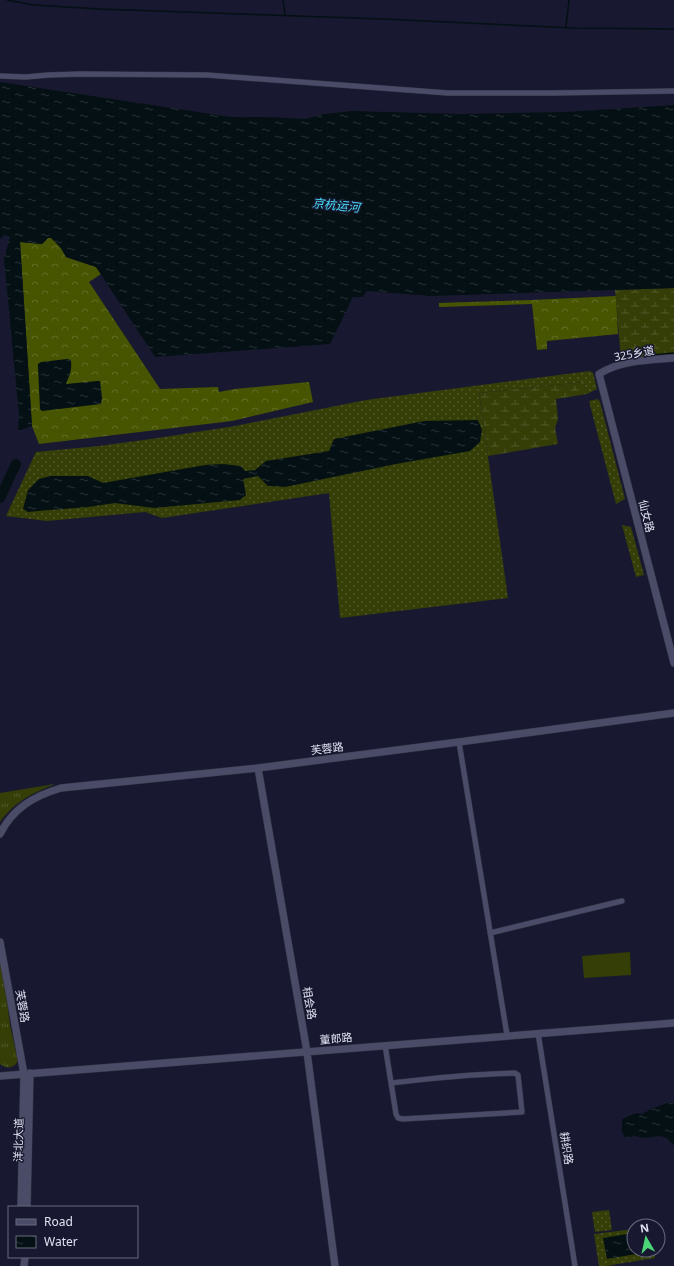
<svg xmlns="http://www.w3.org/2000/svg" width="674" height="1266" font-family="'Noto Sans','Noto Sans SC',sans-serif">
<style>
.grass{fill:url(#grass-dots)}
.forest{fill:url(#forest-crowns)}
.wetland{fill:url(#wetland-marsh)}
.park{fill:url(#park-tufts)}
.pitch{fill:#343e06}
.water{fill:url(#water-ripples)}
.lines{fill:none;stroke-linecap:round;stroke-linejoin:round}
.stream{stroke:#041013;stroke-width:1.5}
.river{stroke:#041013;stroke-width:10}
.street-casing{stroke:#353547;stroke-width:6}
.secondary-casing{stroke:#353547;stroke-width:8}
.street{stroke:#4a4c67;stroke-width:5}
.secondary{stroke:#4a4c67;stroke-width:7}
.labels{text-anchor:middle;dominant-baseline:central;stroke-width:3;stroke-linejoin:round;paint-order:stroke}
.street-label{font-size:11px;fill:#e0e2f2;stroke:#181930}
.water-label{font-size:12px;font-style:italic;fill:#47e0ff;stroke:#181930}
</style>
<defs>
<pattern id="grass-dots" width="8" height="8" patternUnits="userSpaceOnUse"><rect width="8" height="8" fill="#343e06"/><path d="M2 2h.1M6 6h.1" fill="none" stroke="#515a2b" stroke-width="1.8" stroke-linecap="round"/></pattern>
<pattern id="forest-crowns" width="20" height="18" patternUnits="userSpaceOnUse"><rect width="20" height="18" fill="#485500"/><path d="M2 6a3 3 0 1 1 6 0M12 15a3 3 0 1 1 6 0" fill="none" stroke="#626d26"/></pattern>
<pattern id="wetland-marsh" width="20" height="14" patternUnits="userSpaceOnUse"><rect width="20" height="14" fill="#343e06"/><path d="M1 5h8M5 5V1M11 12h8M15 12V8" fill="none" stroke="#515a2b"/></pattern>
<pattern id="park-tufts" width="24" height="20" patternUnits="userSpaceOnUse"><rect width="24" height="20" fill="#343e06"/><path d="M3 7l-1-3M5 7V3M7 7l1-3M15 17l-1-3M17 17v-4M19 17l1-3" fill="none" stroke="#515a2b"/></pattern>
<pattern id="water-ripples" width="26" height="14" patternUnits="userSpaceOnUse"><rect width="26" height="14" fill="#041013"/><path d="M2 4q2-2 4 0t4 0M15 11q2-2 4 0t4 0" fill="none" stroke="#283236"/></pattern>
</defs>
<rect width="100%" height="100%" fill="#181930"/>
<!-- grass -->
<path class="grass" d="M590 371 593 373 597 389 587 394 584 382 479 393 508 598 340 618 329 493 162 518 145 512 47 521 6 516 36 452 99 446 158 438 235 426 366 400Z
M598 399 600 402 625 499 616 504 589 401Z
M622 525 631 527 644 575 636 577Z
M609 1210 612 1230 595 1232 592 1212Z
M634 1229V1250H654L655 1258 606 1266H599L594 1234Z"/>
<!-- forest -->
<path class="forest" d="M48 238H51C58 243 62 249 66 257L96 267 101 274 89 282 160 389 218 387 219 392 235 389 309 382 313 402 232 421 39 444 32 426 20 242 42 244Z
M616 296 618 334 547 341V349L537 350 532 304 439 307V303L532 300Z"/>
<!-- wetland -->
<path class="wetland" d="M674 288V354L621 359 615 290Z
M584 382 587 394 556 399 558 419 555 428 558 444 488 456 479 393Z"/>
<!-- park -->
<path class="park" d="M55 784C32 794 16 800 0 822V793Z
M0 958 4 979 10 1025 18 1061C13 1069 7 1069 0 1064Z"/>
<!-- pitch -->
<path class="pitch" d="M630 952 631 975 584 978 582 956Z"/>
<!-- water -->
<path class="water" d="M0 82 231 117H271L305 119 325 114 352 111 461 114 565 112 674 105V288L432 296 367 291 363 297H353L330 344 155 357 96 267 66 257 61 248 51 238H48L42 244 20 242 32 426 18 431 19 415 4 259 10 237 5 235 0 239Z
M67 359 71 360C72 371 70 374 66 384L97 381H100L102 398 101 404 42 411 40 409 38 367V364L41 362Z
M478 420 482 430 480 442 470 451 396 464 285 487 268 486 258 476 243 479 246 495 240 500 154 508 115 503 88 507 38 511 28 512 23 509 28 490 39 479 51 476H88L103 483 205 465 223 464 241 466 245 471 255 470 266 461 329 451 334 439 424 421Z
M674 1102V1146L667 1138 660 1136 645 1138 634 1136 625 1138 622 1131V1119L636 1113 642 1114 651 1109 667 1103Z
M633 1233 634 1250H636V1254L607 1259 603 1238Z"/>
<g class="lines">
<!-- stream -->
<path class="stream" d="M7 0 34 5 100 9 384 19 573 28 674 29
M283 0 285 15
M566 27 569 0
M652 355 674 353"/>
<!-- river -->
<path class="river" d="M0 498 16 464"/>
<defs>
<path id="street" d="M0 76 26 77 48 75 80 74 207 75 448 93H553L674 91
M459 742 507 1035
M490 933 622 901
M538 1033 575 1266
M385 1045 396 1114 398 1118 403 1119 522 1112 518 1075 515 1073C473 1074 432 1078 391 1083"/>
<path id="secondary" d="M674 358C649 360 621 360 599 374L674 663
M258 768 307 1052 335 1266
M0 834C13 808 34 796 61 788L258 768 459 742 674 713
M0 942 24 1074 21 1207
M0 1076 674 1023
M27 1207 30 1073
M24 1266 25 1257"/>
</defs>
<!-- street casing -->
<use href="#street" class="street-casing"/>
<!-- secondary casing -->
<use href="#secondary" class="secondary-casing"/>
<!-- street -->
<use href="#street" class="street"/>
<!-- secondary -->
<use href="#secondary" class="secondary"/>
</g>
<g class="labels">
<!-- street labels -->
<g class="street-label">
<text transform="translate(634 353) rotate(-10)">325乡道</text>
<text transform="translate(647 516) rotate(76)">仙女路</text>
<text transform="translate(327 748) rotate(-7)">芙蓉路</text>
<text transform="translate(310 1003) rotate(80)">相会路</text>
<text transform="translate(23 1006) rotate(80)">芙蓉路</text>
<text transform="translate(336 1038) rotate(-5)">董郎路</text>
<text transform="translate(18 1140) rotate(-89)">洋北大道</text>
<text transform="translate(567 1148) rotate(81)">耕织路</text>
</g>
<!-- water labels -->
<g class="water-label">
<text transform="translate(336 205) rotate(6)">京杭运河</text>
</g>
</g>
<!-- legend -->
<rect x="8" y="1206" width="130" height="52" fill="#181930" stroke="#68697e"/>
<rect x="16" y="1219" width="20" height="6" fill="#4a4c67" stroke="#68697e"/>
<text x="44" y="1226" font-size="12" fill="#e0e2f2">Road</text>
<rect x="16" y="1236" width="20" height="12" fill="url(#water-ripples)" stroke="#68697e"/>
<text x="44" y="1246" font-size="12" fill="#e0e2f2">Water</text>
<!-- north arrow -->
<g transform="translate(646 1238) rotate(351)"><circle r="19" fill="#181930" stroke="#68697e"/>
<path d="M0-3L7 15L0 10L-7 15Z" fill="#4cd677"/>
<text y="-6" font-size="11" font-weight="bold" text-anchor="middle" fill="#e0e2f2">N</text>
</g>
</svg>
